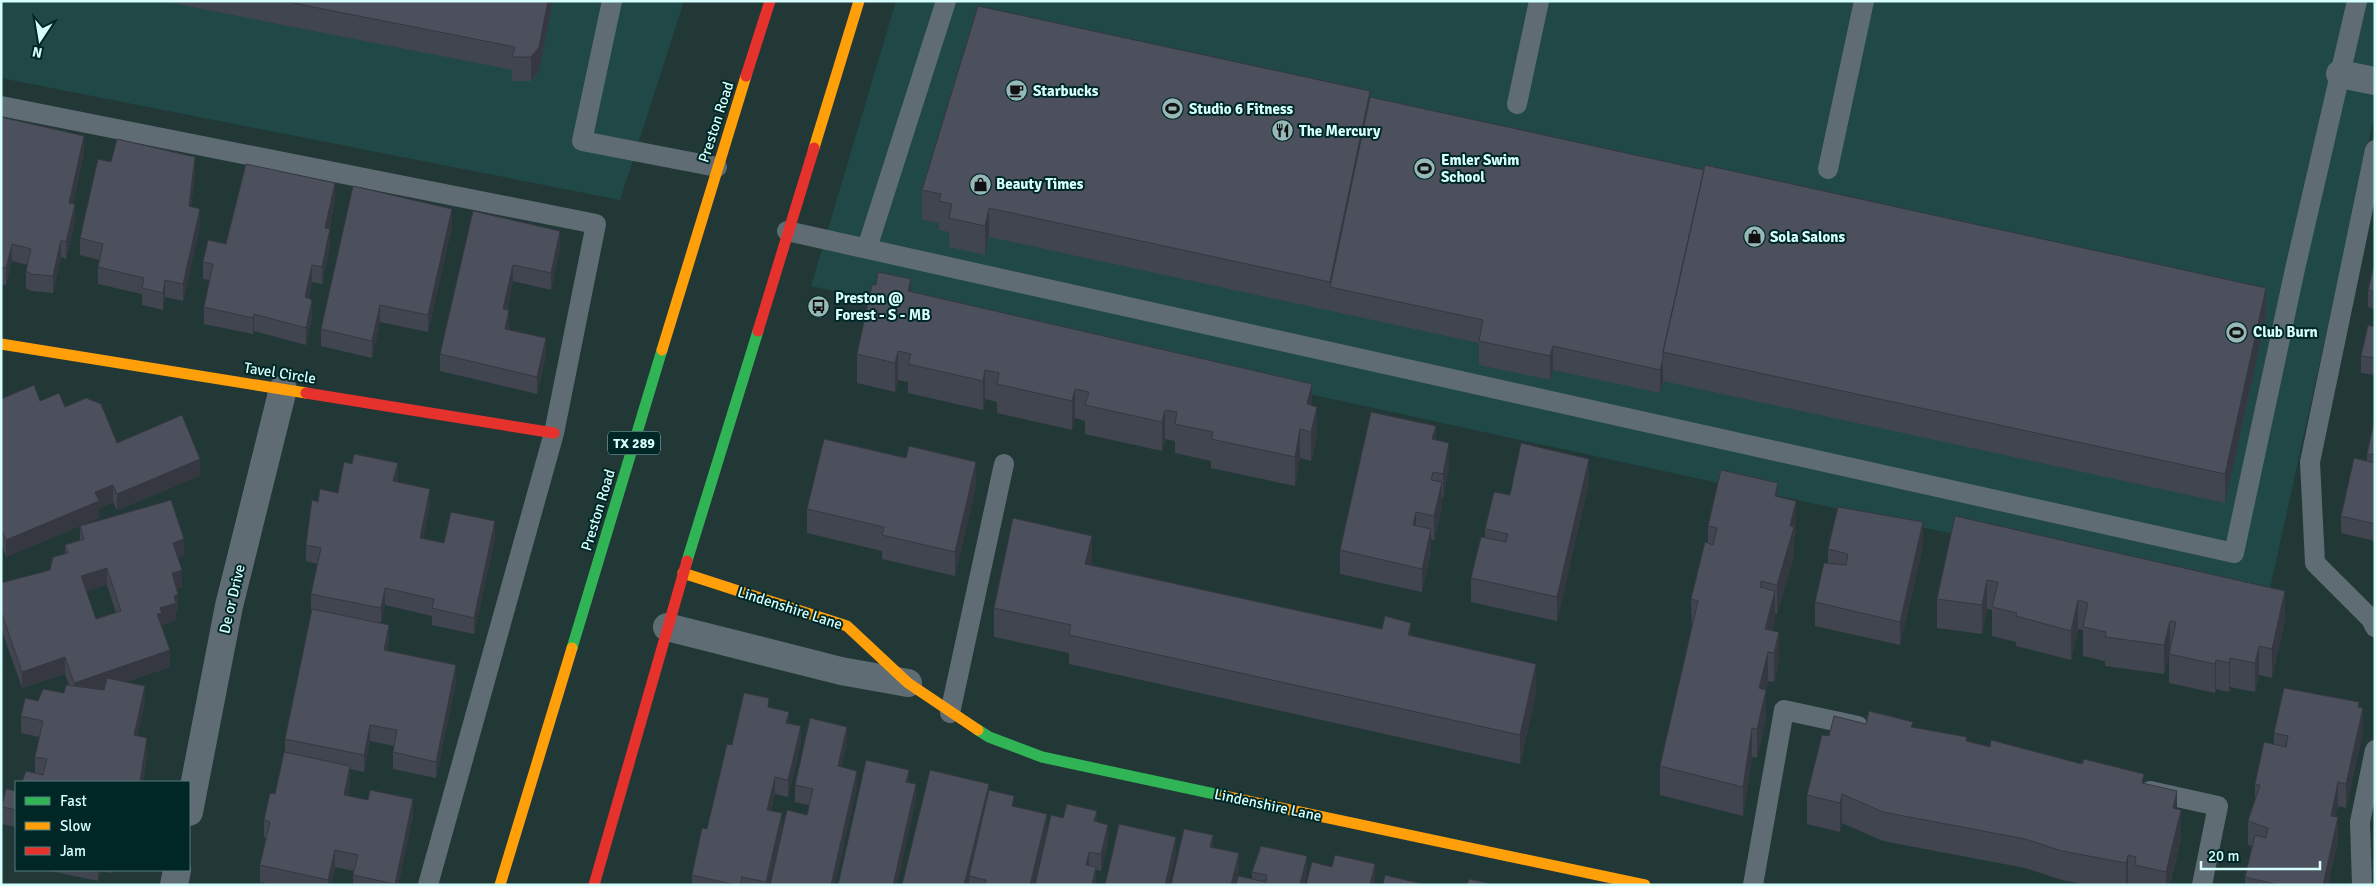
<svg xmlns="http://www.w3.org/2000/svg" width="2376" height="886" font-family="Signika,sans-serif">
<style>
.built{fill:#1f4847}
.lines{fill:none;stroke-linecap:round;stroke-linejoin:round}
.lane{stroke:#606c73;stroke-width:20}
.street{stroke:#606c73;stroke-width:28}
.fast{stroke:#30b455;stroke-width:11}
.slow{stroke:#ff9f0a;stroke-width:11}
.jam{stroke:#e5322d;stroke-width:11}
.wall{fill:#41454f;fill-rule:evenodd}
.shaded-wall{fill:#353840}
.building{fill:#4c505c;stroke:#353840;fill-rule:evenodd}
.labels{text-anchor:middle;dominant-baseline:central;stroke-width:4;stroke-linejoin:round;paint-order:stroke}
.shield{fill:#002626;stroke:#94bebc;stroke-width:1}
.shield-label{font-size:14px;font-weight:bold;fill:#d4fffd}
.poi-label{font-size:15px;font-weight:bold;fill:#d4fffd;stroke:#002626;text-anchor:start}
.street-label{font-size:15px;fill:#d4fffd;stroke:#002626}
</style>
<rect width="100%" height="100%" fill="#223837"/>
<!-- built -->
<path class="built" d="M1 1H684L620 200 1 78Z
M896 1H2375V113L2267 602 811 286Z"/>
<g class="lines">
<!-- lane -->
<path class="lane" d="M612 1 582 141 717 167
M1517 104 1539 1
M1 106 596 224 554 433 428 885
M2375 150 2310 462 2315 563 2371 619 2375 627
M1828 169 1864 1
M787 231 2234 553 2295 269 2357 1
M867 248 946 1
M950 713 1004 464
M2150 791 2218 806 2202 885
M1753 885 1784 710 1858 726
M2362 885 2360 822 2375 750"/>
<!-- street -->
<path class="street" d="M2340 74 2375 81
M667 627 841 671 908 683
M189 812 229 606 283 389
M174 885 177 870"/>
<!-- fast -->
<path class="fast" d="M687 561 758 331
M572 648 662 350
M978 730 989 737 1042 757 1224 796"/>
<!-- slow -->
<path class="slow" d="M814 148 859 1
M1 344 306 393
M662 350 746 76
M683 573 847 626 908 683 978 730
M1224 796 1645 885
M500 885 572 648"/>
<!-- jam -->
<path class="jam" d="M746 76 770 1
M758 331 814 148
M306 393 554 433
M594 885 687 561"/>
</g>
<!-- wall -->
<path class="wall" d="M162 1H553L539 71 531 81H512V70Z
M1370 97 2266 317 2225 503 1663 381 1660 393 1553 370 1550 380 1479 365V343L989 237 985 255 949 247V232L939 230V223L922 220V190Z
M1 117 84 153 73 203 75 221 66 259 61 257 53 293 31 291 26 288V271L28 265 12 261 6 285 1 284Z
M111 162 195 174 191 207 200 226 183 301 165 297 163 310 142 305V294L98 284V267L99 260 80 255V238Z
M335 200 329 229 330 246 322 284 312 282 309 298 312 317 306 345 254 331 253 334 204 324V307L210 280 203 279V262L226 244Z
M473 211 560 248 551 290 513 281 507 310 509 327V330L546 355 537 394 440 371V354Z
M452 226 428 332 380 322 372 358 321 346V329Z
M2375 262V309L2368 307V290Z
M911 292 1312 406 1317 436 1311 461 1300 458 1295 486 1211 468V461L1175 453V441L1165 439 1162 451 1085 434V421L1075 418 1072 430 997 413V402L985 399 983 410 908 393V382L898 380 895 392 857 383V354Z
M2375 327V375L2361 373V356Z
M1 399 40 401 65 407 117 443 200 476 117 510 113 502 99 508V518L6 557 2 546Z
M2375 418V541L2341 533V516L2367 461V454Z
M1436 440 1449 467 1443 498H1442V506L1434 540 1431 539V552L1422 592 1340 574V550Z
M398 480 397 482 430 506 423 538 444 543 495 538 474 634 432 625V616L385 605 381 624 389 642 387 651 456 682 436 778 393 769V752L394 746 370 741 364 772 350 769V783L348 796 413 816 398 885H353V875L354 871 335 867 331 885H271L260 882V865L266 838 264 837V820L275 794 285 752V739L312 611H311V594L318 564 306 561V545L318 502 338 493Z
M1589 482 1557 621 1471 602V578L1485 538V529L1510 495Z
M976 485 955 576 882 559V551L807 533V509Z
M1778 497 1796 530 1794 539V556L1777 614 1775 613V620L1772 631 1779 661 1774 682 1768 681 1766 690V719L1757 758 1752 757 1743 816 1660 795V766L1692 629 1691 599 1708 543V526Z
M1955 516 2285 620 2272 678 2259 675 2255 692 2230 687 2229 692 2216 689 2215 693 2169 683V654L2170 650 2164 674 2105 666V661L2083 656V630L2078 629 2071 660 2016 646V642L1992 636V610L1987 609 1982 634 1937 628V599Z
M80 526 184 556 178 558 182 587 176 589 178 611H176V620L162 625V629L170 667 125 682 145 703 137 736 147 755 143 782H22L35 773V757L39 737 21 733V716L38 701 64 693 69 685 65 674 22 688 1 628V583L50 570 65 554V545L80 540ZM107 585 116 613 96 619 86 591Z
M1923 546 1900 645 1815 626V602L1828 564V549Z
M1092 565 1411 636 1536 693 1520 764 1069 664V653L994 637V608Z
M769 707 789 724 801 743 788 797 775 794 771 810 782 830 769 885H692V875L707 829 732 745Z
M2359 707 2363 731 2346 808 2338 806 2335 817 2338 841 2328 885H2245V877L2252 846 2248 845V821L2255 801V784L2274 744V733Z
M1866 724 1913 728 1967 741 2144 783 2177 809 2181 839 2170 885H2087L2062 880 2025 868 1883 841 1842 823 1840 832 1807 824V795L1829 736Z
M847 743 841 767 857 788 807 815 809 805 795 802V785Z
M16 791V827L2 824V807Z
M989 792 1014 807 1047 831 1034 885H969V879L902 885Z
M1063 818 1097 822 1108 841 1101 871 1096 870 1035 885Z
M46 870H112L111 873 101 871 98 881Z
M1252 872 1307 873 1304 885H1236L1252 879Z"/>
<!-- shaded-wall -->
<path class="shaded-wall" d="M548 1H553L539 71 531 81V57Z
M1370 91V121L1330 287V282Z
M84 136V153L69 219V203Z
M195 157V174L189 223V206Z
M335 183V200L325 245V228Z
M75 204V221L66 259V242Z
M989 208V237L985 255V226Z
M200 209V226L183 301V284Z
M452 209V226L428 332V315Z
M330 229V246L322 284V267Z
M560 231V248L551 290V273Z
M61 240V257L53 293V276Z
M12 244V261L6 285V268Z
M312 265V282L305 314V297Z
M513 265V281L503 326V309Z
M911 279V308L908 291Z
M165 280V297L163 310V293Z
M2266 288V317L2225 503V474Z
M312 300V317L306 345V328Z
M380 305V322L372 358V341Z
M509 310V327L505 346V329Z
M254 314V331L253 334V318Z
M546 338V355L537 394V377Z
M1553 346V370L1550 380V356Z
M898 351V380L895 392V363Z
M1663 358V381L1660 393V370Z
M985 370V399L983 410V381Z
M1312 384V413L1307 404Z
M1075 389V418L1072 430V401Z
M1317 407V436L1311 461V432Z
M1165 410V439L1162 451V422Z
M1436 426V450L1432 439Z
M1300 429V458L1295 486V457Z
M1449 443V467L1443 498V474Z
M200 459V476L117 510V494Z
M1589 459V482L1557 621V597Z
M976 462V485L955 576V552Z
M398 463V480L393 498V481Z
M1442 482V506L1434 540V516Z
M1778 483V512L1775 496Z
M113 485V502L99 508V518L6 557V540L95 492Z
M430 489V506L420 555V538Z
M1796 501V530L1794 539V556L1777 614V585Z
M1416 512V536L1413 525Z
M495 521V538L474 634V618Z
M1923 522V546L1900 645V622Z
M1 529H2L1 546Z
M1431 529V552L1422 592V569Z
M1092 536V565L1085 564Z
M184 539V556L173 560V543Z
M107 568V585L81 593V576Z
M182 570V587L172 590V573Z
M1987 580V609L1982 634V605Z
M385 588V605L381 625V608Z
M1775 591V620L1765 659V629Z
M2285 591V620L2272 678V649Z
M178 594V611H176V620L162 625V630L157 614 160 608 174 596Z
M2078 600V629L2071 660V631Z
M2170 621V650L2164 674V645Z
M1411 623V652L1408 635Z
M389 625V642L384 667V650Z
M1779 632V661L1774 682V653Z
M2259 646V675L2255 692V663Z
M170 650V667L74 699V683Z
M1768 652V681L1759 717V688Z
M65 657V674L22 688V672Z
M2230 658V687L2229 692V663Z
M2216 660V689L2215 693V664Z
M1536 664V693L1520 764V735Z
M456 665V682L436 778V762Z
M145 686V703L134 752V735Z
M1766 690V719L1757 758V729Z
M2359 702V723L2363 708V731L2346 808V784Z
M789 712V729L786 723Z
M370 725V741L364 772V755Z
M801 726V743L788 797V780Z
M847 727V743L838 783V766Z
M1752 728V757L1743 816V787Z
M147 738V755L143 782H140Z
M350 766V783L344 812V795Z
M909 770V786L906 782Z
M857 771V788L835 885H831Z
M775 777V794L767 827V810Z
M2338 782V806L2331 840V816Z
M916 784V801L897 885H893Z
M989 784V801L969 879 968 885H964Z
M2177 791V820L2173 808Z
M1842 794V823L1840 832V803Z
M413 799V816L398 885H395Z
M2181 810V839L2170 885H2166V872Z
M1097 811V828L1094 821Z
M782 813V830L769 885H766Z
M1047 814V831L1034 885H1030Z
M2338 817V841L2328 885H2323Z
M1108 825V841L1101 871V854Z
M1213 835V852L1210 847Z
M1176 837V854L1169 885H1165Z
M335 850V867L331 885H328V880Z
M1089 852V869L1086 865Z
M1239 853V870L1235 885H1231Z
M2128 855V885H2126V863Z
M1307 856V873L1304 885H1300Z
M1375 864V881L1374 885H1370Z
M1096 867V884L1092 885Z
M98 870H101L98 881Z"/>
<!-- building -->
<path class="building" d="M283 1H548L539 47 531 57H512L515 47Z
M978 6 1370 91 1330 282 989 208 985 226 949 218 952 204 939 201 941 194 922 190Z
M1370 97 1704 170 1663 352V358L1660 370 1553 346 1550 356 1479 341 1483 320 1330 287Z
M1 117 84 136 69 203 75 204 66 242 61 240 53 276 31 274 26 271 31 249 12 244 6 268 1 267Z
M117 139 195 157 189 206 200 209 183 284 165 280 163 293 142 288 144 278 98 267 103 244 80 238 98 159 111 162Z
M246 164 335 183 325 228 330 229 322 267 312 265 305 297 312 300 306 328 254 314 253 318 204 307 213 264 203 262 208 240 226 244Z
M1705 165 2266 288 2225 474 1663 352Z
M353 186 452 209 428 315 380 305 372 341 321 329Z
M473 211 560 231 551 273 513 265 503 309 509 310 505 329 546 338 537 377 440 354Z
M2375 262V292L2368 290Z
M878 272 911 279 908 291 1312 384 1307 404 1317 407 1311 432 1300 429 1295 457 1211 439 1213 432 1175 424 1177 412 1165 410 1162 422 1085 405 1089 392 1075 389 1072 401 997 384 999 373 985 370 983 381 908 364 911 354 898 351 895 363 857 354 872 285H876Z
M2368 325 2375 327V358L2361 356Z
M34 385 40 401 59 393 65 407 86 398 101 404 117 443 182 415 200 459 117 494 113 485 95 492 99 501 6 540 1 529V399Z
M1371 412 1436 426 1432 439 1449 443 1443 474 1433 472 1431 480 1442 482 1434 516 1416 512 1413 525 1431 529 1422 569 1340 550Z
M2375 418V455L2367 454Z
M824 439 906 458 909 446 976 462 955 552 882 535 884 527 807 509Z
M1521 443 1589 459 1557 597 1471 578 1481 537 1506 542 1508 534 1485 529 1494 492 1510 495Z
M354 454 398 463 393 481 430 489 420 538 444 543 451 512 495 521 474 618 432 608 434 599 385 588 381 608 311 594 321 548 306 545 312 500 318 502 320 489 338 493 344 462 352 464Z
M2354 458 2375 463V524L2341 516Z
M1721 470 1778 483 1775 496 1796 501 1790 526 1794 527 1777 585 1761 581 1760 587 1775 591 1765 629 1779 632 1774 653 1768 652 1759 688 1766 690 1757 729 1752 728 1743 787 1660 766 1698 601 1691 599 1705 542 1713 545 1717 528 1708 526Z
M171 500 184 539 173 543 182 570 172 573 178 594 174 596 176 603 160 608 162 613 157 614 170 650 74 683 65 657 22 672 1 611V583L50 570 53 557 68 553 65 545 84 539 80 526ZM107 568 121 611 96 619 81 576Z
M1838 507 1923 522 1900 622 1815 602 1824 563 1846 565 1848 554 1828 549Z
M1955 516 2285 591 2272 649 2259 646 2255 663 2230 658 2229 663 2216 660 2215 664 2169 654 2176 622 2170 621 2164 645 2105 637 2106 632 2083 627 2088 603 2078 600 2071 631 2016 616 2017 613 1992 607 1998 582 1987 580 1982 605 1937 599Z
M1013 518 1092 536 1085 564 1382 629 1385 616 1411 623 1408 635 1536 664 1520 735 1069 635 1071 625 994 608Z
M312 609 389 625 384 650 456 665 436 762 393 752 397 730 370 725 364 755 285 739Z
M107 678 145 686 134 735 147 738 140 782H22L26 771 43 775 47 759 35 757 43 721 21 716 25 698 38 701 43 689 64 693 66 685 104 690Z
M2284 688 2359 702 2358 707 2363 708 2346 784 2338 782 2331 816 2338 817 2323 885H2279L2245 877 2255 835 2266 838 2268 828 2248 821 2260 785 2255 784 2264 742 2286 747 2288 736 2274 733Z
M744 693 769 698 768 707 789 712 786 723 801 726 788 780 775 777 767 810 782 813 766 882 742 877 740 885H736L692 875 702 828 707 829 727 744 732 745Z
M1869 711 1913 722 1911 727 1967 737 1966 741 1990 747 1991 740 2082 764 2084 759 2144 774 2142 783 2177 791 2173 808 2181 810 2166 872 2135 865 2136 857 2128 855 2126 863 2062 851 2025 839 1883 812 1842 794 1840 803 1807 795 1822 735 1829 736 1834 716 1866 724Z
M810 718 847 727 838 766 857 771 831 885H770L787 810 807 815 813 789 795 785Z
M284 752 350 766 344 795 368 800 370 790 413 799 395 884 353 875 358 855 335 850 328 880 260 865 270 822 264 820 270 793 275 794Z
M866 760 909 770 906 782 916 784 893 885H838Z
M930 770 989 784 964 885H902Z
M6 789 16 791V810L2 807Z
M989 790 1014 796 1012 806 1047 814 1030 885H985L986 880 969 876Z
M1067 804 1097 811 1094 821 1108 825 1101 854 1089 852 1086 865 1096 867 1092 885H1035L1051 815 1063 818Z
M1119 824 1176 837 1165 885H1105Z
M1184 829 1213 835 1210 847 1239 853 1231 885H1171Z
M1261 846 1307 856 1300 885H1236L1238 876 1266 882 1267 875 1252 872Z
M1335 855 1375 864 1370 885H1306L1312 862 1332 867Z
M1385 875 1427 885H1383Z
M1469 879 1496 885H1467Z"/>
<!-- icons -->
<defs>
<symbol id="cafe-disc" viewBox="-11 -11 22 22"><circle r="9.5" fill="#96b9b8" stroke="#002626"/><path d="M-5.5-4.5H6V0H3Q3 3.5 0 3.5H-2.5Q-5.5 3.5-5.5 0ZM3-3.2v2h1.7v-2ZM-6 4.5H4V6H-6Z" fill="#111"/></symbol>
<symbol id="stadium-disc" viewBox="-11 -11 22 22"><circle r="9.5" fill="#96b9b8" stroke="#002626"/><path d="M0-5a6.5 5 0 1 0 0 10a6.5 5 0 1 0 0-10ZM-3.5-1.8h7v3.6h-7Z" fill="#111"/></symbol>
<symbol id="restaurant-disc" viewBox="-11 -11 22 22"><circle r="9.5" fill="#96b9b8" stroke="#002626"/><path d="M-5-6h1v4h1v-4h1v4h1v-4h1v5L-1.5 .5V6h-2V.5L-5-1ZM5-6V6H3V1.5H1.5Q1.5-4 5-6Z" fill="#111"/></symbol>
<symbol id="shop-disc" viewBox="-11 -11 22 22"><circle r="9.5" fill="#96b9b8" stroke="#002626"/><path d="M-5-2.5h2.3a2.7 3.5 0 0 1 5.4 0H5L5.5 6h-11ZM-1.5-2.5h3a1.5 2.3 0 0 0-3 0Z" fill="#111"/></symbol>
<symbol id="bus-disc" viewBox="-11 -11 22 22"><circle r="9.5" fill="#96b9b8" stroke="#002626"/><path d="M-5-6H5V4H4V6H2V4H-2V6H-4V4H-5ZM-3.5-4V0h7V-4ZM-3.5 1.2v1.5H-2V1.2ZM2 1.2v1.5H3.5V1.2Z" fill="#111"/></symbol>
</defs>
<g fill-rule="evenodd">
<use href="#cafe-disc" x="1004" y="78" width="25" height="25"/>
<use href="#stadium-disc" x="1160" y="96" width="25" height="25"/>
<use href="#restaurant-disc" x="1270" y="118" width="25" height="25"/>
<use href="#stadium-disc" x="1412" y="156" width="25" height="25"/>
<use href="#shop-disc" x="968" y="172" width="25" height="25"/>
<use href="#shop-disc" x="1742" y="224" width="25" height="25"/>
<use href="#bus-disc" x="806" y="294" width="25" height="25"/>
<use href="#stadium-disc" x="2224" y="320" width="25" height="25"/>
</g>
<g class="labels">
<!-- shield labels -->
<rect class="shield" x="608" y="431.5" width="52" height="23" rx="4"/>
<g class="shield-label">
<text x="634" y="443">TX 289</text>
</g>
<!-- poi labels -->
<g class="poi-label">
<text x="1033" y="91">Starbucks</text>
<text x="1189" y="109">Studio 6 Fitness</text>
<text x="1299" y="131">The Mercury</text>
<text x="1441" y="160">Emler Swim<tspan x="1441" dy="17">School</tspan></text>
<text x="996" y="184">Beauty Times</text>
<text x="1770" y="237">Sola Salons</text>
<text x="835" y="298">Preston @<tspan x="835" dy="17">Forest - S - MB</tspan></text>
<text x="2253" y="332">Club Burn</text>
</g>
<!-- street labels -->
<g class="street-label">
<text transform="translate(716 122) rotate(-72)">Preston Road</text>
<text transform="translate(280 373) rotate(9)">Tavel Circle</text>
<text transform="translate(598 510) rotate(-73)">Preston Road</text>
<text transform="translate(232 599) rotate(-77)">De or Drive</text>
<text transform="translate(790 608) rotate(18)">Lindenshire Lane</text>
<text transform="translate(1268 805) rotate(12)">Lindenshire Lane</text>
</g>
</g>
<!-- border -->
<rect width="2376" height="886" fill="none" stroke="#d4fffd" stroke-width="5"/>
<!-- legend -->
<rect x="15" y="781" width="175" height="90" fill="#002626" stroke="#557d7c"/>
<rect x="25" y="797" width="25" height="8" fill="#30b455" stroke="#557d7c"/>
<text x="60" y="806" font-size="15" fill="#d4fffd">Fast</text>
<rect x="25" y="822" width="25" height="8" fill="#ff9f0a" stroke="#557d7c"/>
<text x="60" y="831" font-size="15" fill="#d4fffd">Slow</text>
<rect x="25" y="847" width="25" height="8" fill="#e5322d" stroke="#557d7c"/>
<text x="60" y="856" font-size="15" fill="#d4fffd">Jam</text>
<!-- north arrow -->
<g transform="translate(40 40) rotate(192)" stroke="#002626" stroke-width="4" paint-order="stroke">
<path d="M0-4L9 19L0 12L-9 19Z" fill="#d4fffd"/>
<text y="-8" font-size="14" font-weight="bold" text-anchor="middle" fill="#d4fffd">N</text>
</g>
<!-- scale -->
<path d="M2201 861v8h119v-8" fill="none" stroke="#d4fffd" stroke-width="2.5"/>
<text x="2208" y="861" font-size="15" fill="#d4fffd" stroke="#002626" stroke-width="4" paint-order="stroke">20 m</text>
</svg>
